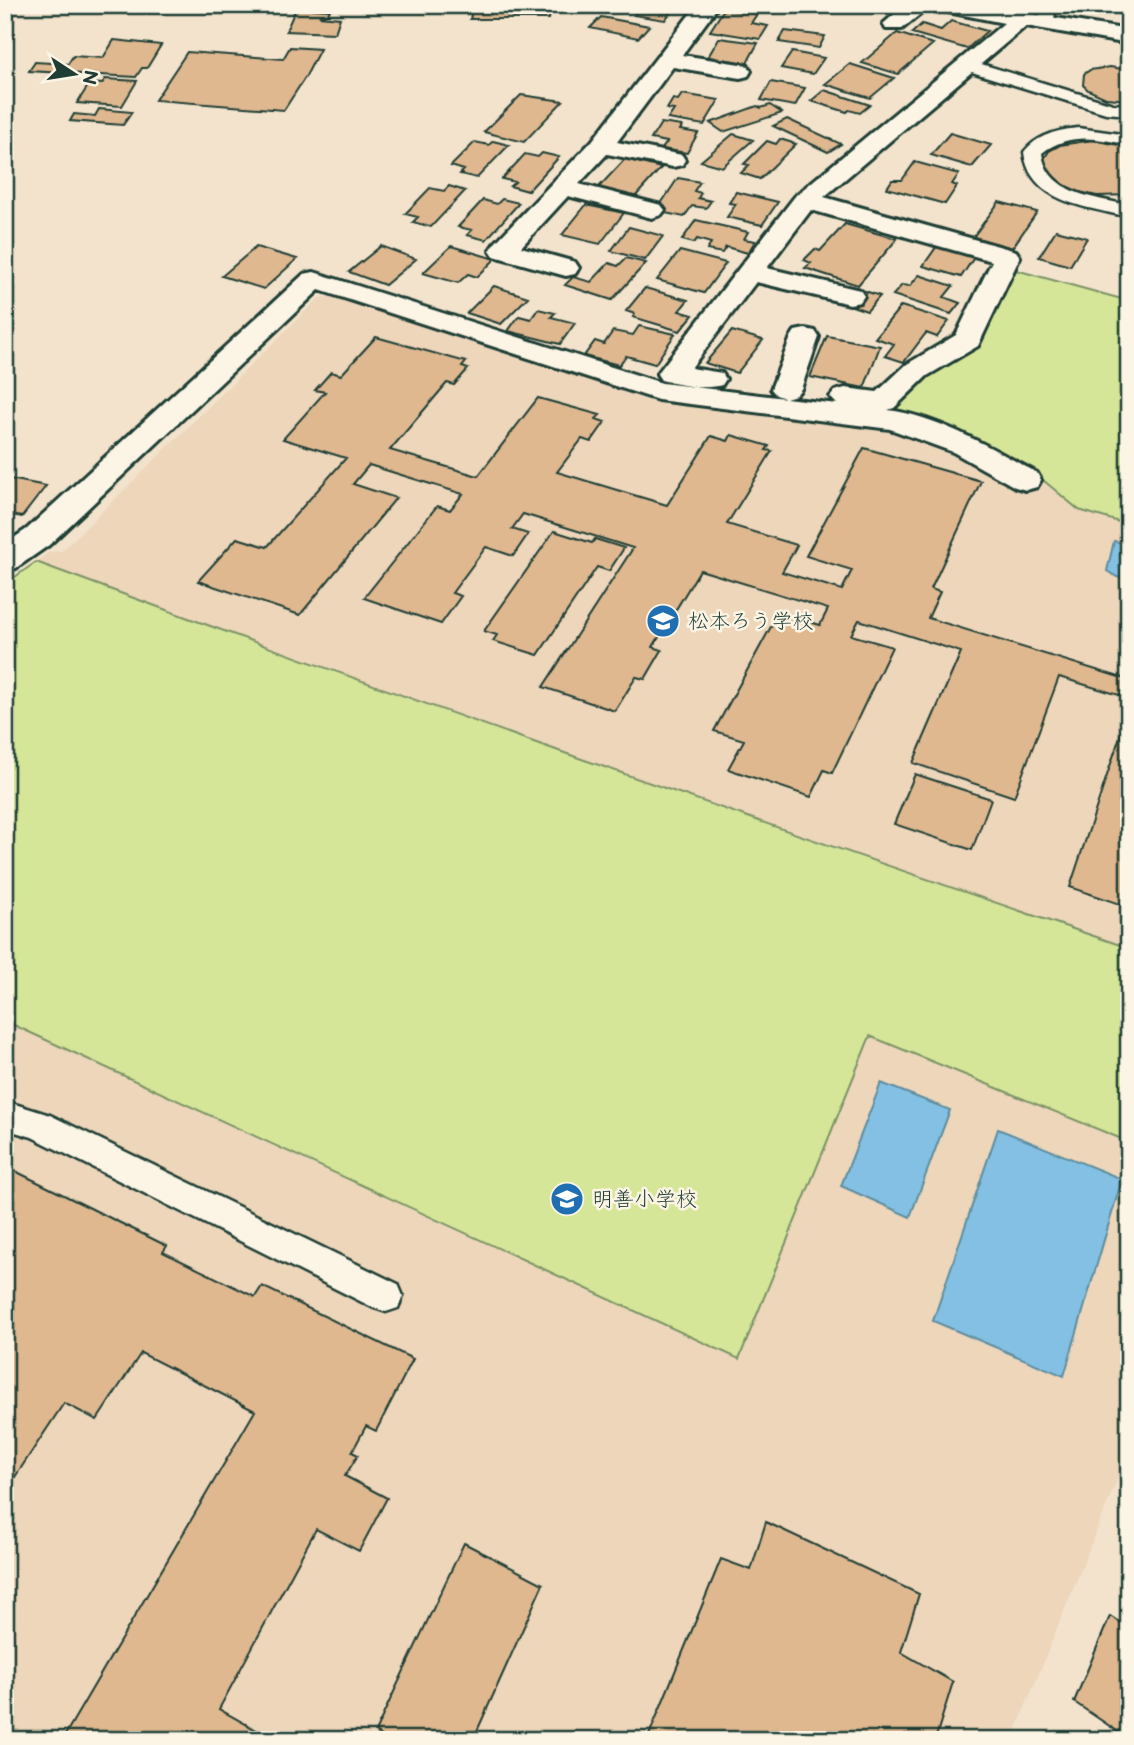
<svg xmlns="http://www.w3.org/2000/svg" width="1134" height="1745" font-family="'Balsamiq Sans','Klee One',sans-serif">
<style>
.built{fill:#edd6ba}
.green{fill:#d5e699;stroke:#7a9266;stroke-width:2}
.water{fill:#84c0e3;stroke:#5c8c9d;stroke-width:2}
.building{fill:#dfb890;stroke:#1f3d34;stroke-width:2}
.lines{fill:none;stroke-linecap:round;stroke-linejoin:round}
.service-casing{stroke:#1f3d34;stroke-width:5}
.minor-casing{stroke:#1f3d34;stroke-width:6}
.service{fill:#fcf5e5;fill-rule:evenodd}
.minor{fill:#fcf5e5;fill-rule:evenodd}
.labels{text-anchor:middle;dominant-baseline:central;stroke-width:5;stroke-linejoin:round;paint-order:stroke}
.poi-label{font-size:21px;fill:#1f3d34;stroke:#fcf5e5;text-anchor:start}
</style>
<rect width="100%" height="100%" fill="#f3e3cc"/>
<filter id="ink" filterUnits="userSpaceOnUse"><feTurbulence type="fractalNoise" baseFrequency=".0143" numOctaves="2"/><feDisplacementMap in="SourceGraphic" scale="14" xChannelSelector="R" yChannelSelector="G"/><feConvolveMatrix kernelMatrix="1 2 1 2 8 2 1 2 1" color-interpolation-filters="sRGB"/></filter>
<g filter="url(#ink)">
<!-- built -->
<path class="built" d="M1016 270 1129 301V1450L1012 1740H5V584L50 552 62 551 319 298 337 295 669 402 856 424 907 434 986 464 1015 483 1042 480 976 443 892 410 923 379 973 347Z"/>
<!-- green -->
<path class="green" d="M1016 270 1129 301V525L1079 510 1043 480 976 443 892 410 923 379 973 347Z
M36 562C398 696 763 824 1129 948V1142L870 1036 739 1359 5 1021V584Z"/>
<!-- water -->
<path class="water" d="M1114 541 1129 544V579L1117 577 1107 571Z
M881 1083 950 1110 910 1217 841 1186Z
M998 1129 1122 1179 1064 1376 933 1321Z"/>
<!-- building -->
<path class="building" d="M464 5H533L532 8 551 9 549 19H470L472 11H463Z
M642 5H688L684 11 673 9 665 20 634 15Z
M786 5H811L800 6 796 13 782 11Z
M296 8 330 10 328 14 319 16 340 18 335 33 286 31Z
M724 9 757 14 751 23 768 26 760 39 710 31Z
M601 17 649 26 638 38 590 28Z
M951 21 987 31 967 49 912 33 922 24 941 30Z
M785 31 825 36 819 48 779 42Z
M897 33 933 44 898 74 862 63Z
M719 38 758 43 747 63 708 57Z
M114 40 161 45 147 68H142L136 77 29 71 35 62 68 64 73 56 103 58Z
M290 47 320 49 306 76 284 110 155 100 187 52 283 59Z
M792 52 824 58 813 74 781 68Z
M850 64 894 78 870 98 825 84Z
M1110 67 1129 70V100L1106 98 1088 90 1083 85 1084 74 1090 70Z
M105 79 137 81 122 106 77 103 90 83 102 84Z
M771 82 805 88 795 106 761 100Z
M824 90 870 105 860 113 849 110 847 112 811 101Z
M682 94 719 100 704 125 668 119 674 110 667 109 673 99 678 100Z
M521 95 563 101 524 142 484 132Z
M770 105 782 113 723 132 710 123 757 106 761 108Z
M99 109 132 112 123 125 70 121 74 114 95 116Z
M787 119 841 144 828 152 773 126Z
M661 123 682 126 680 130 698 133 687 153 662 149 667 142 651 139Z
M950 133 991 145 972 167 931 155Z
M733 134 753 140 722 167 701 161Z
M780 139 796 144 760 179 741 173 749 165 744 164 767 141 776 144Z
M1093 140 1129 147V195L1097 196 1079 192 1063 185 1045 168 1044 159 1049 151 1060 145Z
M493 141 509 145 477 178 460 174 464 170 451 166 475 142 489 145Z
M542 153 559 157 528 191 510 186 515 182 502 179 525 154 538 157Z
M625 159 661 168 634 198 598 188Z
M915 162 959 174 952 184 957 186 945 204 887 188 892 180H902Z
M678 178 700 182 694 191 701 193 698 198 711 201 706 208 692 206 684 217 656 211Z
M449 186 465 191 431 227 413 222 418 217 405 214 430 188 444 191Z
M736 192 778 202 762 225 727 217 736 204 729 203Z
M502 199 519 203 486 240 467 235 472 230 458 227 483 200 497 204Z
M999 202 1037 212 1012 248 973 237Z
M586 205 624 213 600 244 562 235Z
M696 220 748 232 744 239 755 241 748 253 726 247 722 253 707 250 711 243 697 239 694 243 682 240Z
M845 224 897 239 858 285 805 268 811 263 804 260 815 249 820 251Z
M629 227 663 236 645 260 611 251Z
M1056 230 1087 238 1070 266 1039 257Z
M381 246 416 259 385 285 349 272Z
M451 246 495 259 477 277 468 274 458 283 423 273Z
M937 246 975 256 961 277 923 266Z
M256 247 297 259 264 289 222 276Z
M680 251 726 263 704 293 657 280Z
M626 258 646 263 612 300 565 285 573 277 591 282 609 263 618 266Z
M919 275 953 286 944 297 960 303 951 314 893 295 902 285 910 286Z
M494 286 528 297 501 324 467 313Z
M645 288 688 300 679 311 693 315 680 331 633 317 635 314 626 311Z
M859 289 880 296 867 311 846 304Z
M901 306 949 321 937 337 926 333 904 362 885 356 894 344 875 338Z
M538 309 555 313 551 317 575 323 560 344 508 331 519 316 531 319Z
M639 326 675 334 655 364 626 356 619 365 584 356 595 341 604 344 613 331 633 335Z
M732 331 763 340 737 373 705 363Z
M827 336 880 346 864 388 810 377Z
M376 337 466 362 462 367 468 369 454 385 447 383 390 450 478 476 538 398 600 415 596 419 605 422 591 442 582 439 557 472 667 505 711 436 728 441 731 435 769 446 766 450 772 451 727 524 797 545 782 572 842 590 852 570 806 556 864 448 981 481 931 589 940 592 928 618 1129 680V698L1059 677 1014 797 913 763 961 652 859 620 851 635 892 647 832 773 824 770 811 797 728 769 744 740 714 731 779 612 820 625 828 609 700 570 653 647 662 650 645 679 636 677 615 711 543 687 633 548 523 514 512 529 528 534 513 556 486 547 452 593 461 596 441 624 364 598 437 506 450 510 463 494 369 465 353 484 396 498 300 615 198 581 237 538 267 547 346 458 283 439 325 392 315 390 331 372 341 375Z
M5 478 46 486 22 517 5 514Z
M554 531 592 543 595 539 624 548 609 571 597 567 538 655 493 641 497 635 484 631Z
M1129 709V907L1070 887Z
M915 774 991 799 972 850 894 824Z
M5 1166 167 1246 163 1252 255 1297 262 1286 413 1359 376 1431 366 1426 352 1452 358 1455 345 1476 387 1498 359 1551 316 1529 219 1709 258 1731 254 1740H62L255 1411 141 1353 97 1420 64 1403 5 1492Z
M766 1522 919 1594 901 1652 953 1682 935 1740H647L721 1559 751 1570Z
M464 1543 543 1584 473 1740H389L375 1732Z
M1110 1616 1129 1628V1739L1074 1702Z"/>
<g class="lines">
<defs>
<path id="service" d="M1040 5H1056L1053 26H1041L1039 23Z
M968 60 1113 104 1129 105V115L1106 113 962 69 960 65Z
M1078 128 1129 135V145C1098 138 1068 132 1042 153 1047 194 1096 198 1129 205V217C1088 207 1030 203 1024 152 1037 135 1058 130 1078 128Z
M5 1101 50 1115 398 1284 403 1296 398 1308 386 1312 374 1308 32 1137 5 1129Z"/>
<path id="minor" d="M697 5H719L682 55 740 64 748 66 751 71 748 76 740 78 673 67 617 142 682 155 685 160 682 165 673 167 607 154 579 184 661 205 665 210 661 215 652 218 568 196 521 247 575 262 579 268 575 274 566 276 494 256 490 250 494 244 592 141Z
M905 5H978L1129 30V44L1026 26 824 197 1016 251 1020 257 978 346 927 376 894 408 888 410C938 416 993 449 1037 473L1041 480 1037 487 1026 490 1015 487 953 452 890 429 658 400 319 290 49 545 16 568 5 571V544L27 529 304 274 314 272 662 383 785 398 776 395 771 389 791 337 795 331 805 329 815 331 819 337 801 389 796 395 786 398 837 404 830 397 835 391 845 388 877 392 907 364 956 335 992 261 811 210 767 268 860 290 864 296 860 302 850 304 756 282 691 368 722 373 726 379 722 385C703 390 680 385 661 380L657 374 796 195 1004 23 928 8 902 29H886L883 24Z"/>
</defs>
<!-- service casing -->
<use href="#service" class="service-casing"/>
<!-- minor casing -->
<use href="#minor" class="minor-casing"/>
<!-- service -->
<use href="#service" class="service"/>
<!-- minor -->
<use href="#minor" class="minor"/>
</g>
</g>
<!-- icons -->
<defs>
<symbol id="school-disc" viewBox="-11 -11 22 22"><circle r="9.5" fill="#1f6fb2" stroke="#fcf5e5"/><path d="M0-5L7-2L0 1L-7-2ZM-4 1L0 2.5L4 1V4Q0 6-4 4Z" fill="#fff"/></symbol>
</defs>
<g fill-rule="evenodd">
<use href="#school-disc" x="644" y="602" width="38" height="38"/>
<use href="#school-disc" x="548" y="1180" width="38" height="38"/>
</g>
<g class="labels">
<!-- poi labels -->
<g class="poi-label">
<text x="688" y="621">松本ろう学校</text>
<text x="592" y="1199">明善小学校</text>
</g>
</g>
<!-- margin -->
<rect width="1134" height="1745" fill="none" stroke="#fcf5e5" stroke-width="28"/>
<rect x="14" y="14" width="1106" height="1717" fill="none" stroke="#1f3d34" stroke-width="2.5" filter="url(#ink)"/>
<!-- north arrow -->
<g transform="translate(74 74) rotate(102)" stroke="#fcf5e5" stroke-width="5" paint-order="stroke">
<path d="M0-5L12 26L0 18L-12 26Z" fill="#1f3d34"/>
<text y="-10" font-size="19" font-weight="bold" text-anchor="middle" fill="#1f3d34">N</text>
</g>
</svg>
